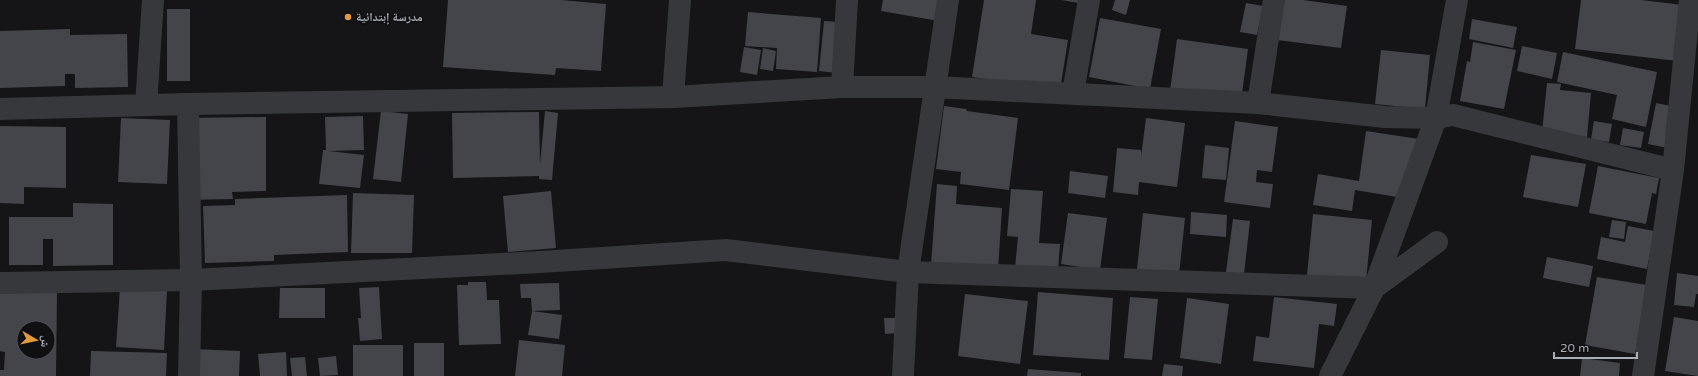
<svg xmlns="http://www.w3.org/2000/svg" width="1698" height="376" font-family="'Varela Round','Noto Naskh Arabic',sans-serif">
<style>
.building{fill:#44454a;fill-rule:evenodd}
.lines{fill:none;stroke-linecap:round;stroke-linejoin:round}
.minor{stroke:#36383b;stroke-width:22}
.poi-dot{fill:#e49b40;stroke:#101012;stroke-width:1.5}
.labels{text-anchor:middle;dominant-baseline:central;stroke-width:3;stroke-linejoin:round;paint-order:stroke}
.poi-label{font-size:12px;font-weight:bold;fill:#a8aeb6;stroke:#101012;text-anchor:start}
</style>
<rect width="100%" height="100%" fill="#151517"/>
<!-- building -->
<path class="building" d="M448 0H561L606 4 601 71 556 68 555 75 443 67Z
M883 0H943L939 21 881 11Z
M984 0H1036L1031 34 1068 40 1060 90 972 77Z
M1061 0H1086L1085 4Z
M1115 0H1130L1126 15 1112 10Z
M1282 0H1303L1347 6 1341 48 1277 40Z
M1581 0H1641L1683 5 1677 61 1575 49Z
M1246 3 1263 6 1257 35 1240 32Z
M167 9H190V81H167Z
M748 12 821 18 817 72 776 69 777 48 745 46Z
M1100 18 1161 29 1150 89 1089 77Z
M1472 19 1517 27 1513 48 1469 39Z
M824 21 841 22 836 73 819 71Z
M70 29V35L127 34 128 87 75 88V74H65V86L0 88V31Z
M1177 39 1248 49 1241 101 1170 91Z
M1473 42 1516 50 1504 109 1460 101 1467 61 1470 62Z
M1522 46 1557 53 1552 79 1517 71Z
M744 47 761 50 757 75 740 72Z
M763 48 776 51 773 71 760 69Z
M1381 50 1430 55 1425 109 1375 104Z
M1563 52 1657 72 1646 127 1612 119 1617 95 1557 82Z
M1547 83 1561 84 1560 90 1591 93 1587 137 1542 133Z
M1656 103 1676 107 1668 148 1648 144Z
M944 106 966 109 967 111 1018 118 1009 190 960 184 961 172 936 169Z
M381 111 408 114 401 182 373 179Z
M545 111 558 113 552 180 539 179V176L453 178 452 113 539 112 540 164Z
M363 116 364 150 329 151 364 155 360 188 319 184 323 150H326L325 117Z
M266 117V191L232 192 233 199 185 200 184 118Z
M121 118 170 120 167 184 118 182Z
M1146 118 1185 123 1177 187 1139 182 1138 195 1113 192 1117 148 1141 150V157Z
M1235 121 1278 127 1272 172 1257 170 1256 182 1273 184 1270 208 1224 202Z
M1594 121 1612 124 1609 142 1591 139Z
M0 126 66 127V188L24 187V204L0 203Z
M1623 128 1644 132 1641 148 1620 145Z
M1366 131 1419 139 1409 199 1355 190 1352 211 1313 205 1318 174 1359 181Z
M1205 145 1229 148 1226 180 1202 178Z
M1531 155 1586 164 1578 207 1523 197Z
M1598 166 1659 178 1656 194 1652 193 1646 224 1589 213Z
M1070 171 1108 176 1105 198 1068 193Z
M937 184 957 186 956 204 1002 208 998 270 931 265Z
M1011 189 1043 191 1039 243 1060 244 1058 271 1015 268 1018 237 1007 236Z
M551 191 556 248 508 252 503 196Z
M353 193 414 195 412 253H351Z
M347 195 348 252 274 255V261L205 263 203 206 235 205V199Z
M73 203 113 204V265L53 266V239H43V265H9V217H73Z
M1191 212 1227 215 1226 237 1190 234Z
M1068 213 1107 218 1100 270 1061 264Z
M1143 213 1185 218 1179 275 1137 269Z
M1313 214 1372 220 1366 281 1307 275Z
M1233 219 1250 221 1244 274 1226 272Z
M1612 220 1626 222 1624 239 1609 237Z
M1628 226 1654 231 1647 269 1597 259 1601 237 1625 242Z
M1547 257 1593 266 1589 287 1543 278Z
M1677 273 1698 276V294H1696L1694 307 1674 305Z
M1597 277 1647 285 1635 354 1585 345Z
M468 282H486L487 300H499L501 344 459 345 457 285H468Z
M559 283 560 310 532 311 562 315 559 339 528 335 532 311 531 298H521L520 284Z
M120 287 167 290 164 350 116 347Z
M379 287 382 339 360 341 358 318H361L359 288Z
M280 288H325V318H279Z
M0 291 57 293 56 376H0V370H4L5 352 0 351ZM24 328H48V352H24Z
M1038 292 1113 298 1109 360 1033 355Z
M965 294 1028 301 1020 364 958 356Z
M1130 297 1158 299 1152 360 1124 358Z
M1274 297 1337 304 1334 326 1319 324 1314 368 1253 361 1256 336 1269 338Z
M1187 298 1229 304 1221 364 1180 358Z
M1674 317 1698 321V376L1665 371Z
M884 318H898V333L885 334Z
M519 340 565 345 562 376H515Z
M414 343H444V376H414Z
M353 345H403V376H353Z
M193 349 240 351 239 376H192Z
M91 351 167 353 166 376H90Z
M286 352 287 376H260L258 354Z
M336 356 338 375 320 376 318 358Z
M305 357 307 376H292L290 358Z
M1582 358 1620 363 1619 376H1580Z
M1164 364 1183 366 1182 376H1162Z
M1028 369 1081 373V376H1027Z"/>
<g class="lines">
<!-- minor -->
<path class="minor" d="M842 87 847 0
M1073 93 1089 0
M673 97 680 0
M1258 103 1274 0
M188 104 191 280 189 376
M146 105 153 0
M0 109 188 104 673 97 842 87H934L1258 103 1385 117 1436 118 1453 115 1673 170
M0 283 191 280 540 262 726 250 908 272 1374 288 1437 242
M903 376 908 272 948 0
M1330 376 1374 288 1436 118 1457 0
M1643 376 1673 170 1690 0"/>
</g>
<!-- markers -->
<circle class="poi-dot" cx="348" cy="17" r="4"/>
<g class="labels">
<!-- poi labels -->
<g class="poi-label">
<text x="356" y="17">مدرسة إبتدائية</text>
</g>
</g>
<!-- north arrow -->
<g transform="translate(36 340) rotate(99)"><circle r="19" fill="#101012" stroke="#4d4f54"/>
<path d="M0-3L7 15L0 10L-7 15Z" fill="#e49b40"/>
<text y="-6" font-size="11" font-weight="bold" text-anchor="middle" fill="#a8aeb6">ش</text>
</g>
<!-- scale -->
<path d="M1554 352v6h83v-6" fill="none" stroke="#a8aeb6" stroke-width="2"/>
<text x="1560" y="352" font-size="12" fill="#a8aeb6" stroke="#101012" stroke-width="3" paint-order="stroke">20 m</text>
</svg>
